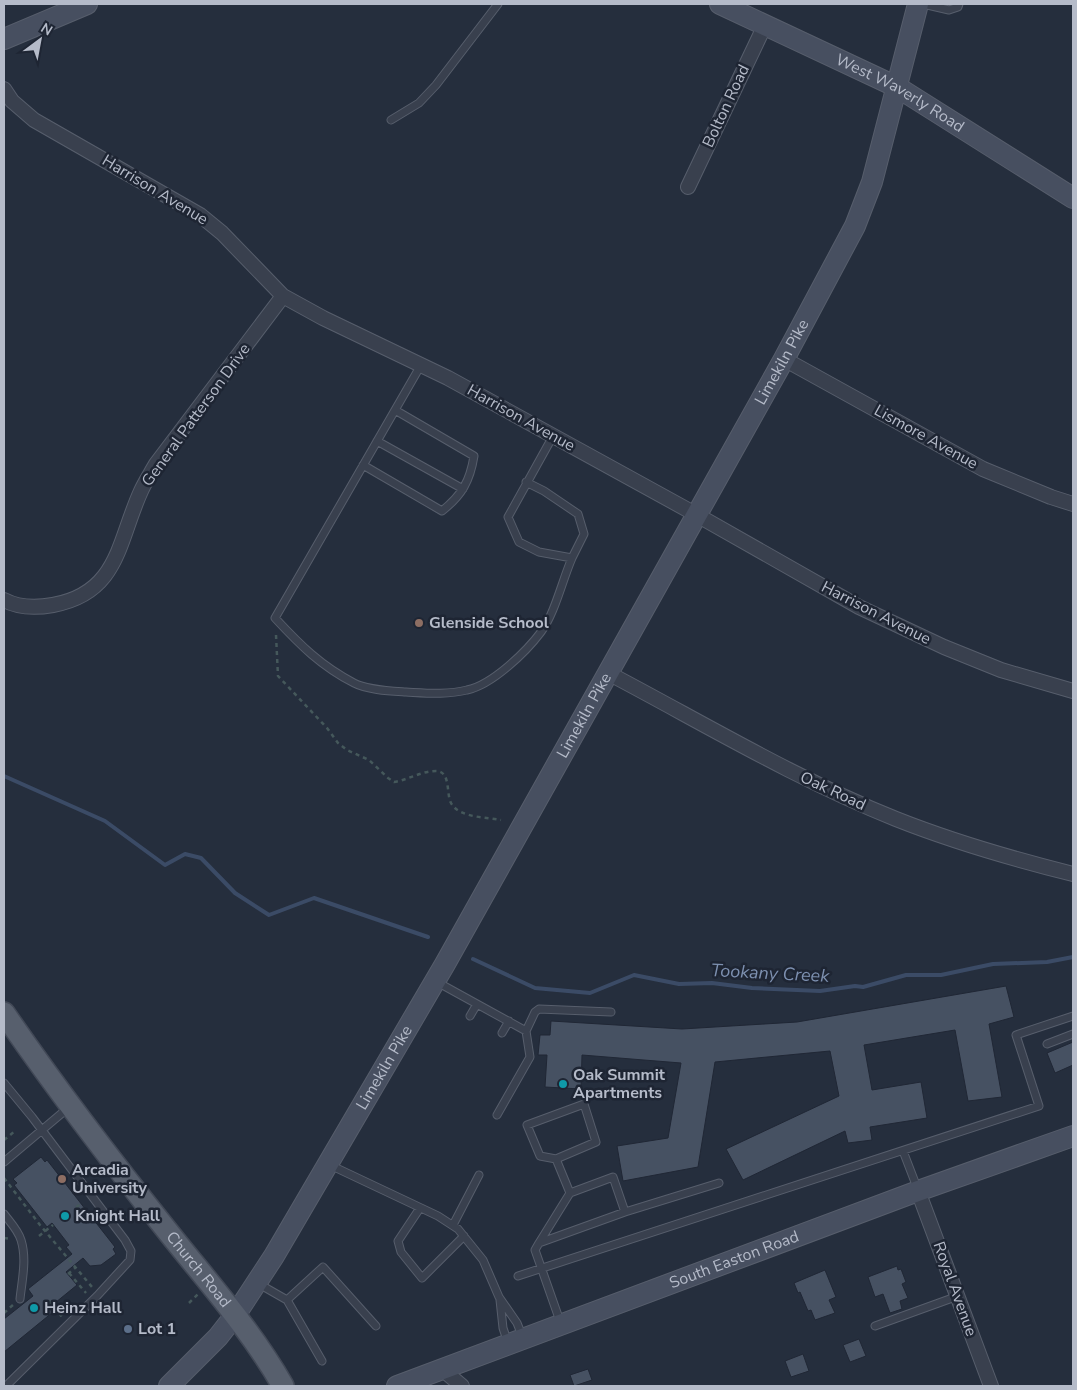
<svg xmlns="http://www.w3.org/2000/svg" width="1077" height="1390" font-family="'Nunito Sans',sans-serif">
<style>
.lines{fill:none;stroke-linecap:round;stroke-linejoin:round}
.stream{stroke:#3b4b66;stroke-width:4}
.building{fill:#465162;stroke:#202735}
.lane-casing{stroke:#575e6c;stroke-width:9}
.street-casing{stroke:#575e6c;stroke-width:16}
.secondary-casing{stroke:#575e6c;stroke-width:22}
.primary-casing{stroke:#424957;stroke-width:24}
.path{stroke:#45585b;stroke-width:2.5;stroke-dasharray:4 4;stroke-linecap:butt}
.lane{stroke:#39404e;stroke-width:7}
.street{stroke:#39404e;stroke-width:14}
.secondary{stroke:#474f60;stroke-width:20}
.primary{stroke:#575f6d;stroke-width:21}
.education-dot{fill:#8d6e63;stroke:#1e2533;stroke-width:2}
.culture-dot{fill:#0f9aa8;stroke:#1e2533;stroke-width:2}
.service-dot{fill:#5c6f8a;stroke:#1e2533;stroke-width:2}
.labels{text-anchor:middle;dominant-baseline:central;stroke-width:5;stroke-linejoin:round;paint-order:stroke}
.street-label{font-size:16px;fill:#b5bbc9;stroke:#1e2533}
.poi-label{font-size:16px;font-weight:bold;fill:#b5bbc9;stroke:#1e2533;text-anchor:start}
.water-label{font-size:18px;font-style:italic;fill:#7d90b0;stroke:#1e2533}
</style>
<rect width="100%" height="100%" fill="#252e3d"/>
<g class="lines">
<!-- stream -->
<path class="stream" d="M4 776 105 821 165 865 185 854 201 858 235 893 269 915 314 898 428 937
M473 959 535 988 590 993 634 975 679 984 712 983 752 988 820 991 855 986 863 987 906 975H941L993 964 1047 962 1073 957"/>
</g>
<!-- building -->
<path class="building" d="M1006 986 1014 1017 989 1024 1002 1097 968 1101 955 1030 864 1045 872 1090 921 1082 927 1118 870 1127 872 1140 848 1143 845 1131 743 1180 726 1149 839 1096 830 1051 715 1062 698 1167 623 1181 617 1146 668 1138 681 1063 582 1055 581 1089 545 1087 547 1055H538L540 1035H550L551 1021 682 1029 797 1022Z
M1073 1042V1065L1055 1073 1047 1053Z
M41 1157 45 1162 47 1160 86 1210 115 1247 113 1249 116 1254 101 1265 90 1266 83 1258 66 1272 77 1285 50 1307 53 1312 4 1352V1319L33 1296 28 1289 72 1254 66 1247 69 1245 52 1223 47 1227 14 1185 17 1183 13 1179Z
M897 1266 898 1270 901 1269 906 1282 902 1284 908 1298 900 1301 902 1309 890 1313 883 1294 875 1297 868 1277Z
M825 1270 836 1297 829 1300 835 1313 815 1320 811 1310 808 1311 800 1292 798 1293 794 1283Z
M859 1339 866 1356 850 1362 843 1345Z
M803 1354 809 1371 791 1377 785 1361Z
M588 1369 592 1380 574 1386 570 1375Z"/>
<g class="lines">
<defs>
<path id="lane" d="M923 4 949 10 958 7 959 4
M391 120 419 103 436 85 498 4
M421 365 275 618C300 645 321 666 354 683 367 690 391 691 406 692 426 693 447 695 467 690 492 685 526 652 541 632 555 613 562 581 572 558
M377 441 463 489
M363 465 442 511C462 495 470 481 474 456L395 410
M526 482 544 491 578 514 584 534 572 558 539 552 519 542 508 517 553 436
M437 982 526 1031
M470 1016 477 1004
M502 1033 509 1021
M1047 1044 1073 1034
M4 1083 32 1117 125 1240 131 1251 130 1260 97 1296 6 1386
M497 1115 530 1057 526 1031 535 1012 539 1009 611 1012
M903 1151 918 1190
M556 1159 540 1156 527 1125 584 1104 596 1142 556 1159 570 1193
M4 1162 68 1108
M330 1165 438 1216 458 1229 483 1260 499 1297 517 1323 523 1338
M420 1208 398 1241 401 1252 422 1278 464 1236
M625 1212 719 1183
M4 1214C10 1222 18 1230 21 1240 27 1259 22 1280 20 1299
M453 1225 479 1175
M539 1243 625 1212 613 1177 570 1193 539 1243 535 1250 561 1324
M518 1276 1039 1106 1016 1035 1073 1016
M259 1284 287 1300 323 1267 376 1326
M287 1300 322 1361
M500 1300 503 1328 508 1343
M875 1326 958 1296"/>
<path id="street" d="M4 89 12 101 34 120 200 215 222 233 283 296 323 318 448 378 697 515 859 607 944 647 1001 670 1073 691
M688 187 765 25
M784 359 983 469 1051 497 1073 504
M4 600C19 608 36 608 53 605 119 593 118 541 141 491 145 482 151 473 156 464L283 296
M608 673C703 723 796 779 896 819 954 842 1013 859 1073 874
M918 1191 991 1386
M442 1369 462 1386"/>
<g id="secondary">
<path id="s1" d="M720 4 897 87 1073 198"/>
<path d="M4 39 87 4"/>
<path id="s2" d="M169 1386 218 1337 236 1314 274 1256 445 964 784 359 855 226 872 182 918 4"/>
<path id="s3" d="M397 1386 918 1191 1073 1136"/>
</g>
<g id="primary">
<path id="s4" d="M4 1013C55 1087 109 1158 165 1228 206 1280 250 1328 283 1386"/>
</g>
</defs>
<!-- lane casing -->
<use href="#lane" class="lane-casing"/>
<!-- street casing -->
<use href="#street" class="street-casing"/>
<!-- secondary casing -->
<use href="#secondary" class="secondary-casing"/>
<!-- primary casing -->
<use href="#primary" class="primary-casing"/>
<!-- path -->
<path class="path" d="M276 635 278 676 327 728 338 743 347 750 369 760 388 778 394 782C408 780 421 771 436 771 451 771 446 794 451 803 459 818 486 817 501 820
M4 1140 15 1131
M4 1178 40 1225 92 1287
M76 1207 83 1203
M39 1236 53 1225
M4 1238 11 1239
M69 1273 86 1293
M68 1274 76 1267
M49 1301 62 1317
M189 1303 198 1294
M4 1313 14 1304"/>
<!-- lane -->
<use href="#lane" class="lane"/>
<!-- street -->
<use href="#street" class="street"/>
<!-- secondary -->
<use href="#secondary" class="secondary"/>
<!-- primary -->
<use href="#primary" class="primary"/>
</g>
<!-- markers -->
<g class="education-dot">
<circle cx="419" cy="623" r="5"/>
<circle cx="62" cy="1179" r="5"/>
</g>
<g class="culture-dot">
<circle cx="563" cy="1084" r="5"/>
<circle cx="65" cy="1216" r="5"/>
<circle cx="34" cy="1308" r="5"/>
</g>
<circle class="service-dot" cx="128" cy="1329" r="5"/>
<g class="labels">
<!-- street labels -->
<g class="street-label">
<text stroke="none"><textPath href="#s1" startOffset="201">West Waverly Road</textPath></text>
<text transform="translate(726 106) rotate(-65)">Bolton Road</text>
<text transform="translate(155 190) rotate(31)">Harrison Avenue</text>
<text stroke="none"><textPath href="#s2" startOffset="1196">Limekiln Pike</textPath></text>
<text transform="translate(196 415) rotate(-54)">General Patterson Drive</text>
<text transform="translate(521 418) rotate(29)">Harrison Avenue</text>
<text transform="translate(926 437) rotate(29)">Lismore Avenue</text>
<text transform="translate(876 613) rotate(27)">Harrison Avenue</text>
<text stroke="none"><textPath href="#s2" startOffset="791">Limekiln Pike</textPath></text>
<text transform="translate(833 791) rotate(25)">Oak Road</text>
<text stroke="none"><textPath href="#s2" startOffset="386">Limekiln Pike</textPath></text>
<text stroke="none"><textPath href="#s3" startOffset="360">South Easton Road</textPath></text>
<text stroke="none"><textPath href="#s4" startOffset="322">Church Road</textPath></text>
<text transform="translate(955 1289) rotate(70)">Royal Avenue</text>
</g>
<!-- poi labels -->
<g class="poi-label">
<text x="429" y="623">Glenside School</text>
<text x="573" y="1075">Oak Summit<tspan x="573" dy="18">Apartments</tspan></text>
<text x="72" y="1170">Arcadia<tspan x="72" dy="18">University</tspan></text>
<text x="75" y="1216">Knight Hall</text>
<text x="44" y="1308">Heinz Hall</text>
<text x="138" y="1329">Lot 1</text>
</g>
<!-- water labels -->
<g class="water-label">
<text transform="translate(770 973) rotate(3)">Tookany Creek</text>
</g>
</g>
<!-- border -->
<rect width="1077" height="1390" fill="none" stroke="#b5bbc9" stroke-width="10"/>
<!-- north arrow -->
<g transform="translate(40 40) rotate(32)" stroke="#1e2533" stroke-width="4" paint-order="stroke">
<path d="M0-4L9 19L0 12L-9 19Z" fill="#b5bbc9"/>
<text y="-8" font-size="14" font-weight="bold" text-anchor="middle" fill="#b5bbc9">N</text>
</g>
</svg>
